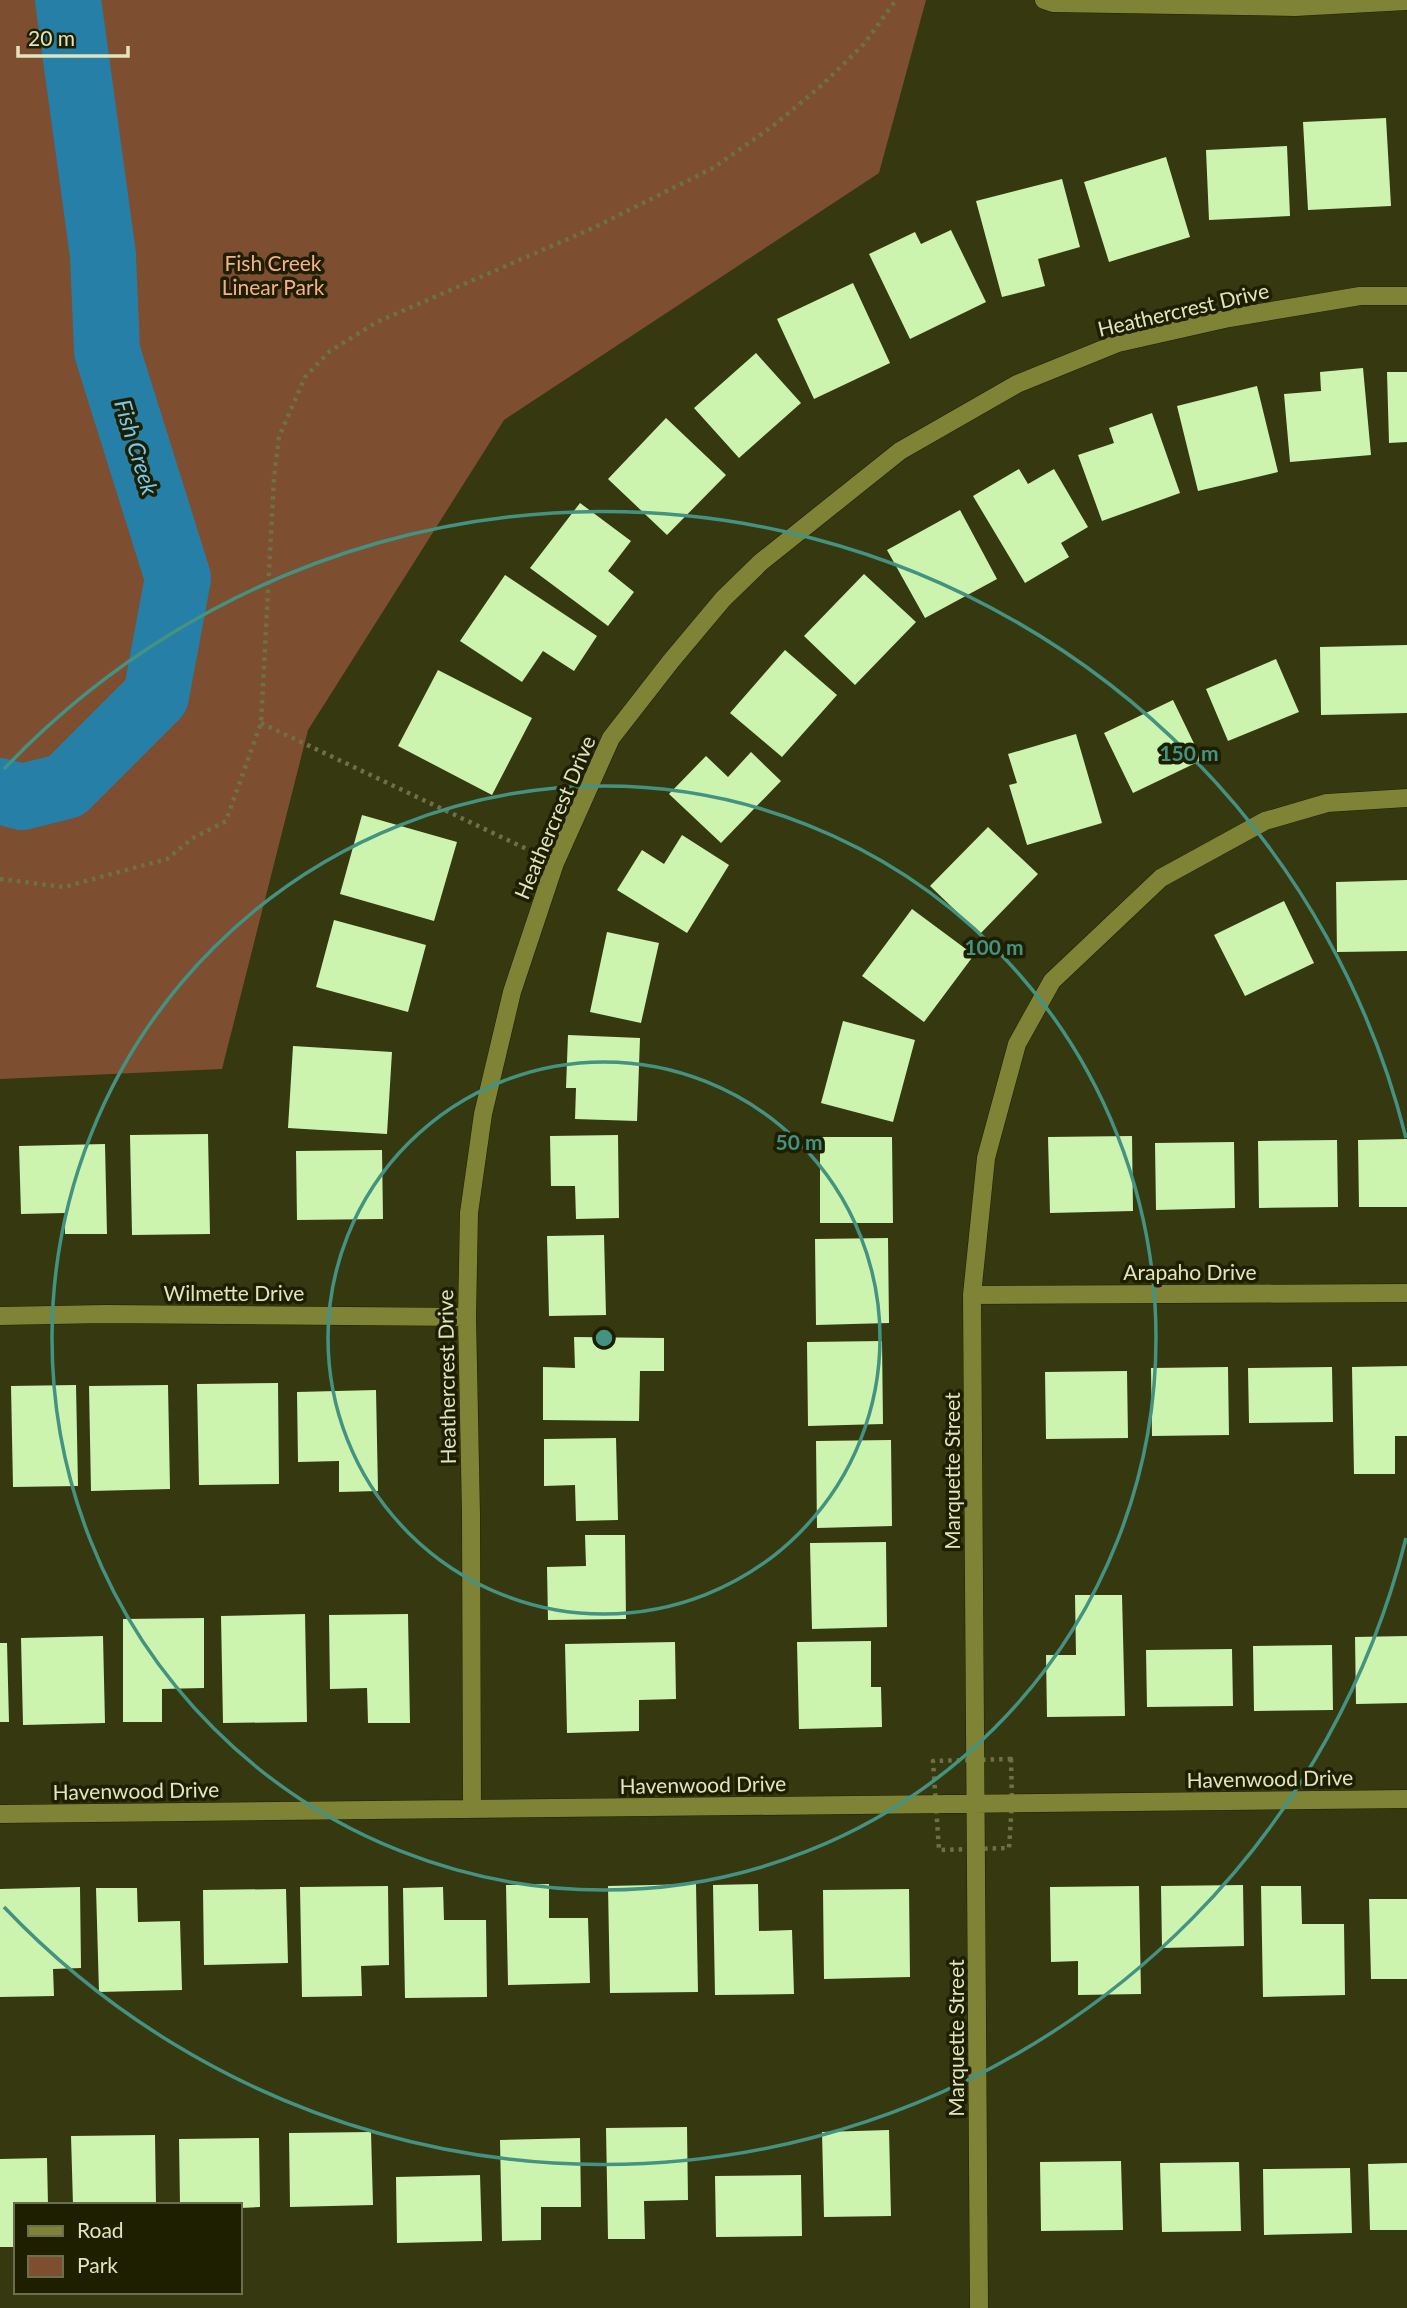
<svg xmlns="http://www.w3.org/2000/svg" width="1407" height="2308" font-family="Lato,sans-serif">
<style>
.green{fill:#7e4e30}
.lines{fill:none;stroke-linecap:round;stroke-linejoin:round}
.river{stroke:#267fa6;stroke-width:66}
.building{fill:#ccf4ae}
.street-casing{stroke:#1e1f07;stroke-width:19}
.path{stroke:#6d7048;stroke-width:4.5;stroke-dasharray:3.5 5;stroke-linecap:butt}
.street{stroke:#7f8336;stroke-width:18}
.ring{fill:none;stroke:#449282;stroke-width:3.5}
.labels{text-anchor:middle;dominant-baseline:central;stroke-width:7;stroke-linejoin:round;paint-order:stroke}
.park-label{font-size:21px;fill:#fab083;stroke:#1e1f01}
.street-label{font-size:21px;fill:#e1e5bf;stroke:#1e1f01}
.water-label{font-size:23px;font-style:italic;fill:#73caf6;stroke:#1e1f01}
.centre{fill:#449282;stroke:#1e1f01;stroke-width:3.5}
.ring-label{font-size:21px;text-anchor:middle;font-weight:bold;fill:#449282;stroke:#1e1f01;stroke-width:7;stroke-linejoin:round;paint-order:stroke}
</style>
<rect width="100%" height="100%" fill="#36390f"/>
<!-- green -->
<path class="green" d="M0 0H926L879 173 504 420 308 730 222 1069 0 1079Z"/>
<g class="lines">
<!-- river -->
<path class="river" d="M0 791 22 797 66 786 156 696 178 578 107 351 103 255 68 0"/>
</g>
<!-- building -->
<path class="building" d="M1386 118 1391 206 1308 210 1303 122Z
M1287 146 1290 216 1209 220 1206 150Z
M1166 157 1190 237 1109 262 1084 182Z
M1062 179 1080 247 1038 259 1045 286 1002 297 976 201Z
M951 230 986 302 910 339 869 254 915 232 921 244Z
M853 283 890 363 814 399 777 319Z
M756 353 801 403 739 458 694 408Z
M1363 368 1371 455 1290 462 1284 394 1321 391 1320 372Z
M1387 372H1407V442L1389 443Z
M1257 386 1278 472 1198 491 1177 406Z
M1152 413 1180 493 1102 521 1078 455 1114 443 1109 428Z
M666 418 726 475 667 535 608 479Z
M1019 469 1028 484 1054 469 1088 527 1061 543 1069 557 1025 583 973 496Z
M580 503 631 541 608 571 634 592 608 626 530 568Z
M960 510 997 579 925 618 887 550Z
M864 574 916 622 855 685 804 636Z
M505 575 597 636 574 671 543 651 522 682 460 641Z
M1407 645V713L1321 715 1320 647Z
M785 650 837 695 782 757 730 713Z
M1276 659 1299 712 1228 741 1206 689Z
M438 670 532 718 492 795 398 746Z
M1173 700 1202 760 1133 793 1104 733Z
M1076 734 1102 823 1027 845 1009 785 1017 783 1008 754Z
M751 752 781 781 721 843 669 794 706 756 728 777Z
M362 815 457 842 434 921 340 894Z
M988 827 1038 874 980 934 930 886Z
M682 835 729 865 687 933 617 890 642 850 664 864Z
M1407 880V951L1337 952 1336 882Z
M1284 901 1314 963 1245 996 1214 935Z
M912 909 974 955 924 1022 862 976Z
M334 920 426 945 408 1012 316 987Z
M607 932 659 943 641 1023 590 1012Z
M843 1021 915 1040 893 1122 821 1103Z
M568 1035 640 1038 637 1121 575 1119 576 1088H566Z
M293 1046 392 1052 387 1134 288 1128Z
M208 1134 210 1234 132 1235 130 1135Z
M618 1135 619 1218 576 1219 575 1186H551L550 1136Z
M1132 1136 1133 1211 1050 1213 1048 1137Z
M820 1137H892L893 1223H820Z
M1407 1139V1207H1359L1358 1140Z
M1337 1140 1338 1207 1259 1208 1258 1141Z
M1234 1142 1235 1208 1156 1210 1155 1143Z
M105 1144 107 1234H65V1213L21 1214 19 1146Z
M382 1150 383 1219 297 1220 296 1151Z
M604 1235 606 1315 549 1316 547 1236Z
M888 1238 889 1323 816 1325 815 1239Z
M574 1337 664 1338V1371H640L639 1421 543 1420V1367L575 1368Z
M882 1341 883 1424 808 1426 807 1342Z
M1407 1366V1436H1395V1474H1354L1352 1367Z
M1228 1367 1229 1435 1152 1436 1151 1368Z
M1332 1367 1333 1422 1249 1423 1248 1368Z
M1127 1371 1128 1438 1046 1439 1045 1372Z
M278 1383 279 1484 199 1485 197 1384Z
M76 1385 78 1486 13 1487 11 1386Z
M168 1385 170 1489 91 1491 89 1386Z
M376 1390 378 1491 339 1492V1461L298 1462 297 1392Z
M616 1438 618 1520 576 1521 575 1485 544 1486V1439Z
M891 1440 892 1526 817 1528 816 1441Z
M585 1535H625L626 1619 548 1620 547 1567 586 1566Z
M886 1542 887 1627 812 1629 810 1543Z
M1075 1595H1122L1125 1716 1047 1717 1046 1655H1076Z
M305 1614 307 1722 223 1723 221 1616Z
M408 1614 410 1723H368L367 1688 330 1689 329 1615Z
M204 1618V1688L162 1689V1722H123V1619Z
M103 1636 105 1723 23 1725 21 1638Z
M1407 1636V1703L1356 1704 1355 1637Z
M871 1641V1687H881L882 1727 799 1729 797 1642Z
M675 1642 676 1699 639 1700V1731L567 1733 565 1644Z
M0 1643H7L9 1722H0Z
M1332 1645 1333 1710 1254 1711 1253 1646Z
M1232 1649 1233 1706 1147 1707 1146 1650Z
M549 1884V1918H588L590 1983 508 1985 506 1885Z
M696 1884 698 1992 610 1993 608 1886Z
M758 1884 759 1931 792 1930 794 1994 715 1995 713 1885Z
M1243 1885 1244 1946 1162 1948 1161 1886Z
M388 1886 389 1965 361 1966 362 1996 302 1997 300 1887Z
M1139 1886 1141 1994 1078 1995V1961L1051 1962 1050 1887Z
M1261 1886H1301L1302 1924H1344L1345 1995 1263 1997Z
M80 1887 81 1968 53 1969 54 1996 0 1997V1889Z
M443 1887 444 1920H486L487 1997 405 1998 403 1888Z
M96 1888H137L138 1922 180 1921 182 1990 99 1992Z
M286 1889 288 1963 204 1965 203 1890Z
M909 1889 910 1977 824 1979 823 1890Z
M1369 1899H1407V1979H1371Z
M687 2127 688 2200 644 2201 645 2239H608L606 2128Z
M889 2130 891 2216 824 2217 822 2132Z
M371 2132 373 2205 290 2207 289 2133Z
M155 2135 156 2205H73L71 2136Z
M259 2138 260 2207 240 2208V2205H180L179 2139Z
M580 2138 581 2207H541V2240L502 2241 500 2140Z
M47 2158 48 2205H16V2247H0V2159Z
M1121 2161 1123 2230 1041 2231 1040 2162Z
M1239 2162 1241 2231 1162 2232 1160 2163Z
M1407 2163V2230H1370L1368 2164Z
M1350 2168 1352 2233 1264 2235 1263 2169Z
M480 2175 482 2241 397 2243 396 2177Z
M801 2175 802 2236 716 2237 715 2176Z"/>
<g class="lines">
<defs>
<path id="street" d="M1044 0 1053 3 1295 7 1407 1
M972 1295 1407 1293
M0 1316 105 1314 467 1317
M472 1809 471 1514 467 1317 469 1213 483 1114 512 992 555 863 611 738 671 661 723 599 761 562 900 451 1017 384 1118 343 1229 318 1360 296H1407
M0 1814 1407 1799
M979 2308 972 1295 986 1158 1017 1044 1052 981 1161 878 1265 821 1327 803 1407 798"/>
</defs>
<!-- street casing -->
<use href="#street" class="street-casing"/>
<!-- path -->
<path class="path" d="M261 723 533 852
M0 879 64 887 167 859 193 838 226 821 261 723 274 478 279 437 305 377 330 351 377 322 593 228 713 168 773 126 822 85 864 44 896 0
M1011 1759 1012 1803 1009 1848 939 1850 933 1761Z"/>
<!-- street -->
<use href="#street" class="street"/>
</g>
<!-- distance rings -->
<g class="ring">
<circle cx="604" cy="1338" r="276"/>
<circle cx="604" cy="1338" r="552"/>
<path d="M1406 1538A827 827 0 0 1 4 1907M4 769A827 827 0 0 1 1406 1138"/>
</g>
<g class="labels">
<!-- park labels -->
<g class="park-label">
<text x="273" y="262">Fish Creek<tspan x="273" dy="24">Linear Park</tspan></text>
</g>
<!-- street labels -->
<g class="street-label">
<text transform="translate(1183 309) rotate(-13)">Heathercrest Drive</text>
<text transform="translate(554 817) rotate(-67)">Heathercrest Drive</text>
<text x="1190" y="1271">Arapaho Drive</text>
<text x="234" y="1292">Wilmette Drive</text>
<text transform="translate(446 1377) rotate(-91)">Heathercrest Drive</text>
<text transform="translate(951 1471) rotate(-90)">Marquette Street</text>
<text transform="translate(1270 1778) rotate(-1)">Havenwood Drive</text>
<text transform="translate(703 1784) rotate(-1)">Havenwood Drive</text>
<text transform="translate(136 1790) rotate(-1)">Havenwood Drive</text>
<text transform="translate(955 2038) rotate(-90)">Marquette Street</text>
</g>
<!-- water labels -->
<g class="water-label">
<text transform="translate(137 447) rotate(73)">Fish Creek</text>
</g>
</g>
<circle cx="604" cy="1338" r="10" class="centre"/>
<g class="ring-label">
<text x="1189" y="761">150 m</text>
<text x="994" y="955">100 m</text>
<text x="799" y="1150">50 m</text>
</g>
<!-- legend -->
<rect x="14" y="2203" width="228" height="91" fill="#1e1f01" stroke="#6c6e4d" stroke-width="2"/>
<rect x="28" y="2226" width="35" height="10" fill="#7f8336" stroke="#6c6e4d" stroke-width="2"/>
<text x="77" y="2238" font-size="21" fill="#e1e5bf">Road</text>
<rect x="28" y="2256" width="35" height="21" fill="#7e4e30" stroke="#6c6e4d" stroke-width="2"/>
<text x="77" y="2273" font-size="21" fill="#e1e5bf">Park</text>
<!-- scale -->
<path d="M18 46v10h110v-10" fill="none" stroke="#e1e5bf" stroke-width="3.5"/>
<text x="28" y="46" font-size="21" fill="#e1e5bf" stroke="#1e1f01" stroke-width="5" paint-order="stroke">20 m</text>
</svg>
